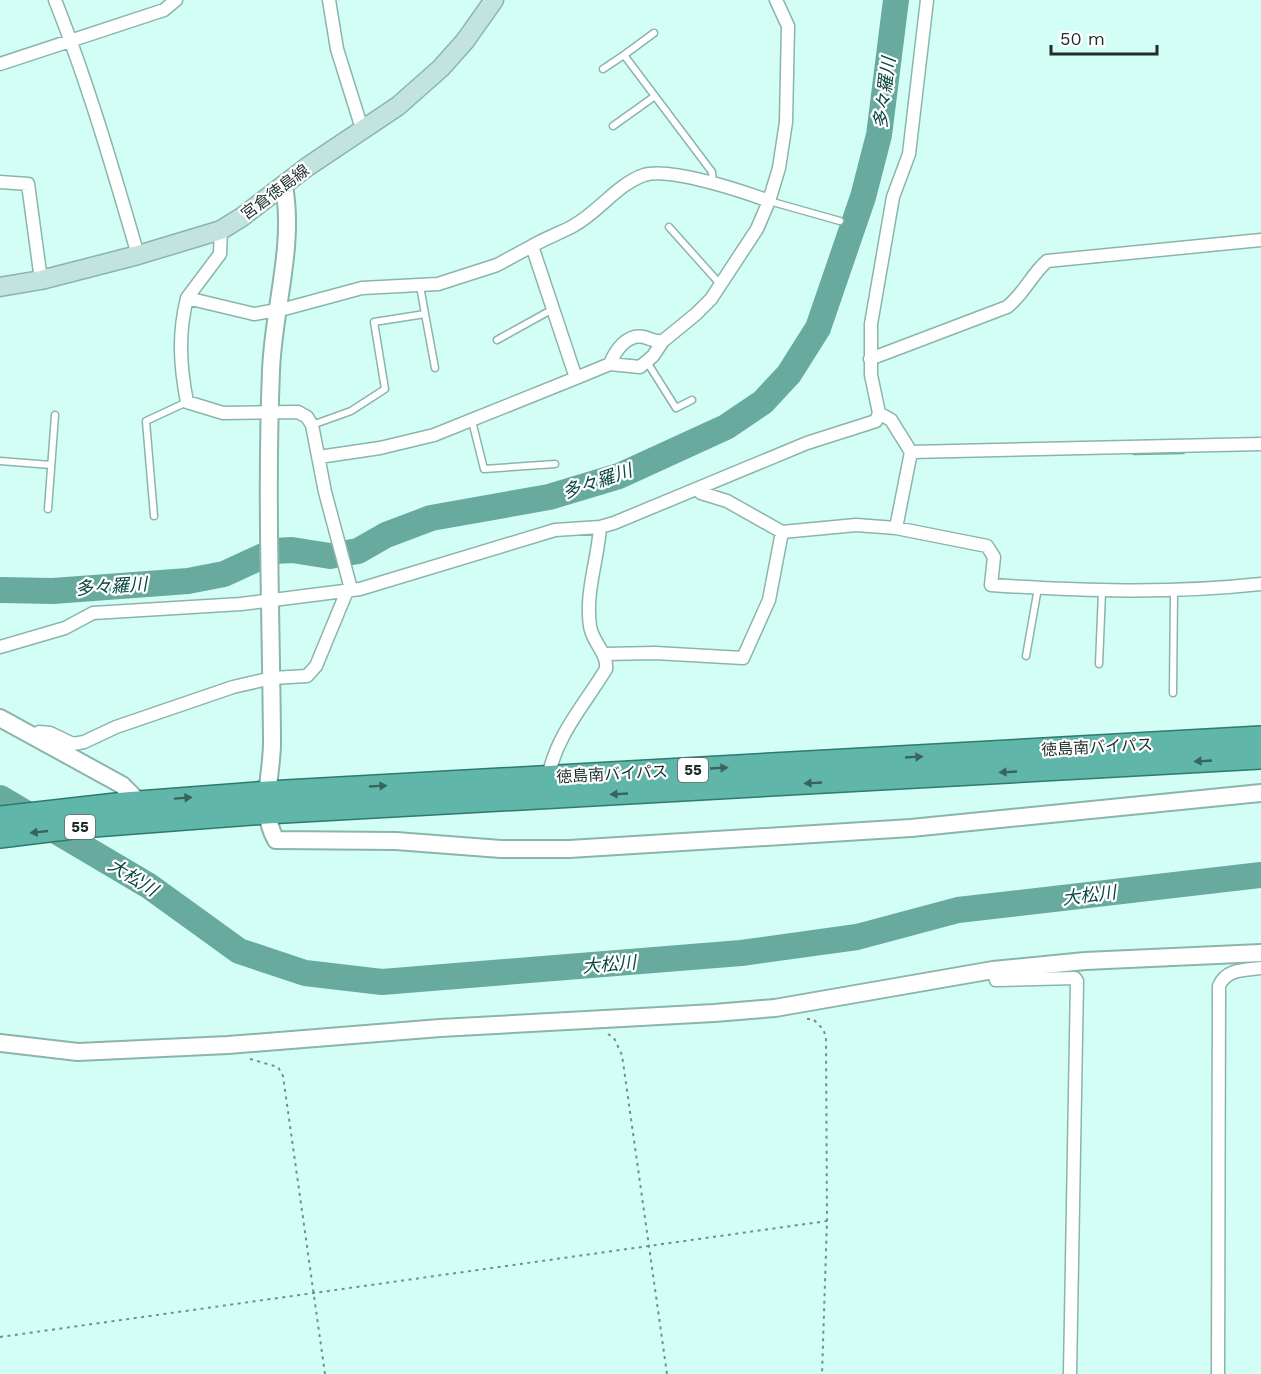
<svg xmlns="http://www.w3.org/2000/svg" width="1261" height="1374" font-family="'Work Sans','Noto Sans JP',sans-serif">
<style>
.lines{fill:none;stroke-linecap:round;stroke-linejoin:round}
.stream{stroke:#68ab9e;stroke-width:4.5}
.river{stroke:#68ab9e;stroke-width:26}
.service-casing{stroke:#8bb4ac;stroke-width:9}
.minor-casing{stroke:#8bb4ac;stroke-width:15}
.tertiary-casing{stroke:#8bb4ac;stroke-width:20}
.secondary-casing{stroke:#8bb4ac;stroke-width:21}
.trunk-casing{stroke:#2e7a6e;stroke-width:24}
.path{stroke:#728f89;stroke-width:2;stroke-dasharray:3 4.5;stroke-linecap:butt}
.service{stroke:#fff;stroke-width:6}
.minor{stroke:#fff;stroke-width:12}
.tertiary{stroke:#fff;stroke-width:16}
.secondary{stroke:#c3e3df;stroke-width:18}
.trunk{stroke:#60b6a8;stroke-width:21}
.oneway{fill:#37645c}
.labels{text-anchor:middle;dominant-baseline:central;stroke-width:4.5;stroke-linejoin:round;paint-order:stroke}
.shield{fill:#fff;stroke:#606c6a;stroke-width:1.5}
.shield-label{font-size:15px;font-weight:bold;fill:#1c2d2a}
.street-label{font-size:16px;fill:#1c2d2a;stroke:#fff}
.water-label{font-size:18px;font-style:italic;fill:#09473f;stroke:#fff}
</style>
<rect width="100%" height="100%" fill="#d3fef5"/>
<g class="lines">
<!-- stream -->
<path class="stream" d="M1134 453 1183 452"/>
<!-- river -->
<path class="river" d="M0 590 53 591 188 581 224 574 274 551 292 550 330 556 358 551 386 535 431 518 549 497 619 476 726 427 763 402 789 374 818 328 863 197 879 135 896 0
M0 798 149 886 239 951 305 973 382 982 741 953 857 937 958 910 1261 875"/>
<defs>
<path id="service" d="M654 33 624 55 712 172 713 183
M603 69 624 55
M613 126 655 96
M769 201 840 221
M669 227 720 284
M425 314 435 368
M497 340 553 309
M647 362 676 408 692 400
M472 421 484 469 555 464
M312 425 351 411 385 389 374 322 425 314 420 286
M0 461 51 465
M48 509 55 415
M154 516 146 421 187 402
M1026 656 1038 588
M1099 664 1102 592
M1173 693 1174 592"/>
<path id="minor" d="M55 0C88 83 113 169 138 255
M329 0 337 49 363 132
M0 64 164 10 176 0
M0 182 28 184 41 280
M221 230 220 254 187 298 254 314 288 308 362 288 438 284 497 265 532 246 576 378 434 435 380 448 319 457
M532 246C546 238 560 233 573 226 599 212 616 185 644 175 670 167 742 191 769 201
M187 298C178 334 180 366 187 402L223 413 298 412 307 417 312 425 325 492 351 589
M870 359 1007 307C1024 294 1031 275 1047 261L1261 240
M610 364 640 367 653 356 663 341 696 314 711 299 757 229 769 201 779 168 786 122 788 26 776 0
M576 378 610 364C615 351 627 333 644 337 651 339 655 342 663 341
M879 413 891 420 911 452 1261 444
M697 489 701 493 727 501 782 532 856 525 896 528 987 546 994 557 991 585C1082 591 1170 594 1261 584
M896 528 911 452
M0 647 65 628 93 613 241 604 360 589 555 530 600 527 614 523 807 443 876 421 879 413 871 375V324L893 197 909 154 927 0
M604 654 655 653 743 658 769 600 782 532
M35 736 39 732 50 733 73 744 84 742 116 727 233 687 272 678 307 676 316 666 347 591
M548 778C556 735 585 704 606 669 608 653 592 642 590 626 585 592 598 560 600 527
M993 970 996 980 1075 978 1077 981 1070 1374
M1218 1374 1219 986C1226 969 1244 970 1261 968"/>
<path id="tertiary" d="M284 186C295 247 273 310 271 371 266 493 271 616 272 739 273 773 258 809 276 840L396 841 501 849H569L911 828 1261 793
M0 718 122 785 139 802
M0 1043 78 1052 228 1045 440 1028 714 1013 775 1008 993 970 1085 961 1261 953"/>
<path id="secondary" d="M0 287 41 280 138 255 221 230 242 217 307 167 398 106 441 68 465 41 494 0"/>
<path id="trunk" d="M0 817 125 803 268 792 1261 737
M0 837 81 827 266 813 1261 758"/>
</defs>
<!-- service casing -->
<use href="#service" class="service-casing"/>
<!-- minor casing -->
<use href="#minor" class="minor-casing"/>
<!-- tertiary casing -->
<use href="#tertiary" class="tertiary-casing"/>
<!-- secondary casing -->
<use href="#secondary" class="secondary-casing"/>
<!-- trunk casing -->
<use href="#trunk" class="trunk-casing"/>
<!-- path -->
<path class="path" d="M807 1019H813L823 1029 826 1037 827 1221 822 1374
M608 1034 614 1038 622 1055 667 1374
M250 1059 278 1067 283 1076 325 1374
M0 1337 827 1221"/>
<!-- service -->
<use href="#service" class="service"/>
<!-- minor -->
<use href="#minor" class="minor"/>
<!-- tertiary -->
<use href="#tertiary" class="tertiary"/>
<!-- secondary -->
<use href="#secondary" class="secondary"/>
<!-- trunk -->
<use href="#trunk" class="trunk"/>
</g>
<!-- one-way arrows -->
<defs><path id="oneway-solid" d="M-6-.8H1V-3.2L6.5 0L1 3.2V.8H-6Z" transform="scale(1.5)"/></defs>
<g class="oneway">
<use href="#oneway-solid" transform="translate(914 757) rotate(-3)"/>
<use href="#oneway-solid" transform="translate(1203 761) rotate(177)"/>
<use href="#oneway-solid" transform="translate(719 768) rotate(-3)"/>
<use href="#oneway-solid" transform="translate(1008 772) rotate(177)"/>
<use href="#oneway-solid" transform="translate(813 783) rotate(177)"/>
<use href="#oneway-solid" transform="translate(378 786) rotate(-3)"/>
<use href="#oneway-solid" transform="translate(619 794) rotate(177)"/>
<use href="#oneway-solid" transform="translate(183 798) rotate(-4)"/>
<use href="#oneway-solid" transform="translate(39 832) rotate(174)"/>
</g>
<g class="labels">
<!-- shield labels -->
<g class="shield">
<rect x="678" y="758" width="30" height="24" rx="4.5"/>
<rect x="65" y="815" width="30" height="24" rx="4.5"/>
</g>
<g class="shield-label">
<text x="693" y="770">55</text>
<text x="80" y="827">55</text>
</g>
<!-- street labels -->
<g class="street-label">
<text transform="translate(275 192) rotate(-37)">宮倉徳島線</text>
<text transform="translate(1097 747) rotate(-3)">徳島南バイパス</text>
<text transform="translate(612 774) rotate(-3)">徳島南バイパス</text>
</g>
<!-- water labels -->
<g class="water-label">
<text transform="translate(884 93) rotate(-83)">多々羅川</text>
<text transform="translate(597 481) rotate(-19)">多々羅川</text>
<text transform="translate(111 586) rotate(-4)">多々羅川</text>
<text transform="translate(133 877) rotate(32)">大松川</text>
<text transform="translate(1089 895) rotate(-7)">大松川</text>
<text transform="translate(609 964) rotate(-5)">大松川</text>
</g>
</g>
<!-- scale -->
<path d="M1051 45v9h106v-9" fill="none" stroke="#1c2d2a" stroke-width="3"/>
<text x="1060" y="45" font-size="18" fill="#1c2d2a" stroke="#ffffff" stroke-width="4.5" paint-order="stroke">50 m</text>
</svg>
